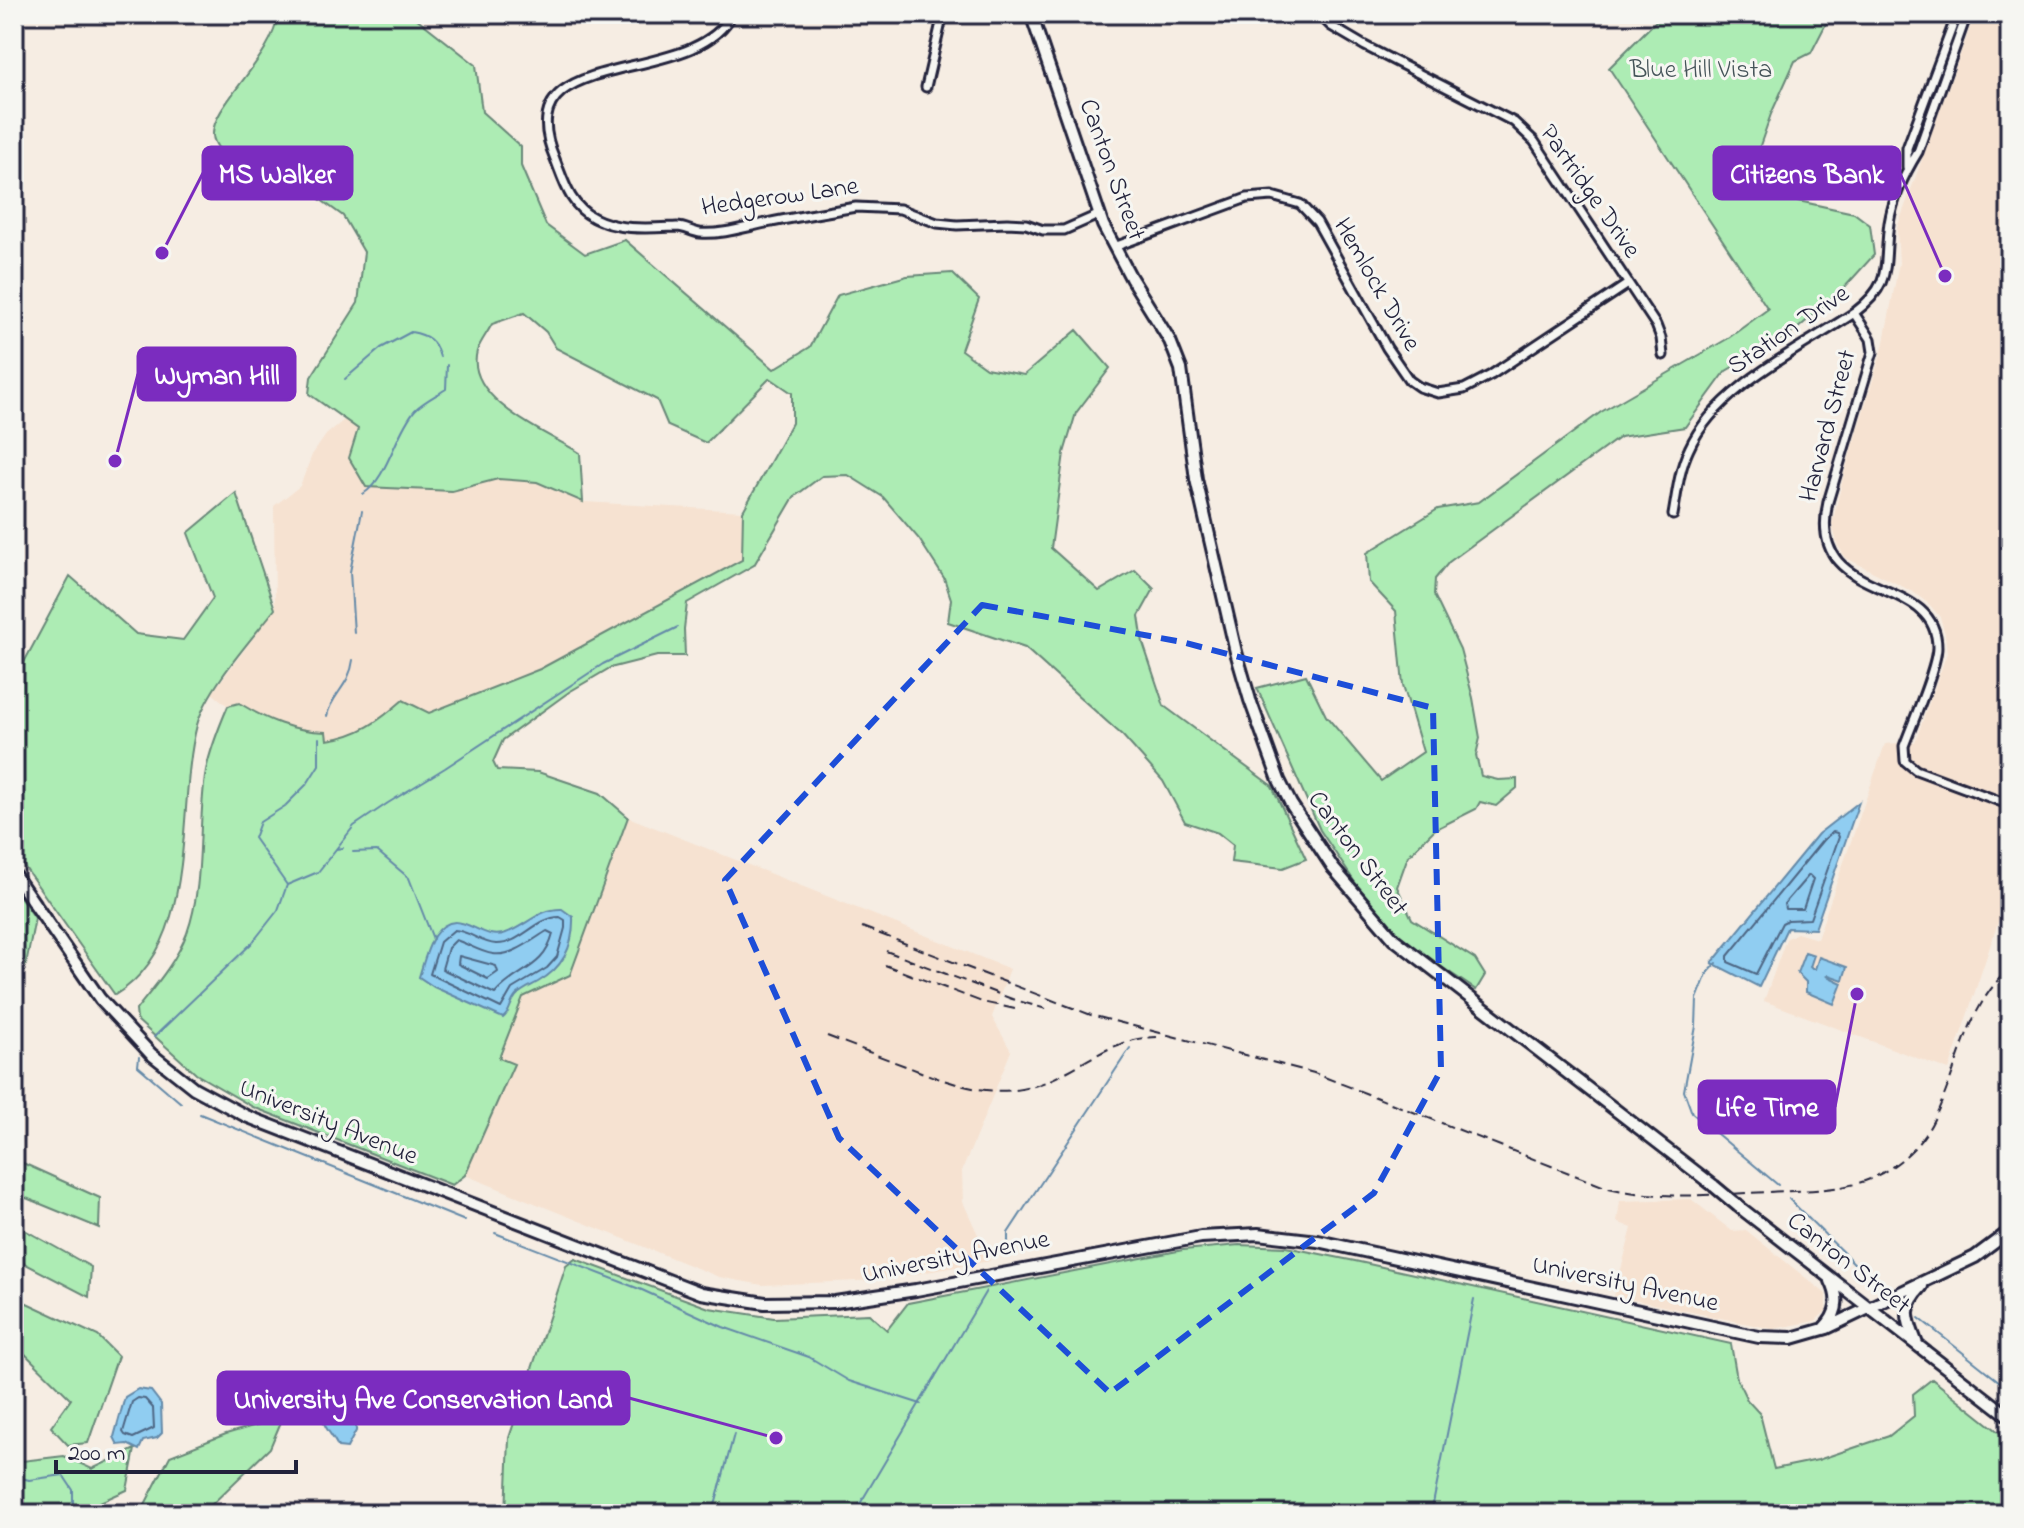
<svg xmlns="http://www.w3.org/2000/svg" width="2024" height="1528" font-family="'Indie Flower',sans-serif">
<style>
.built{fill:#f6e2d1}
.green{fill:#adecb4;stroke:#688778;stroke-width:2}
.water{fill:#90cdf1;stroke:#6489a8;stroke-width:2}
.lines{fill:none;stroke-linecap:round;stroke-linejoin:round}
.shore{stroke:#4e6684;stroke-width:2}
.stream{stroke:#6489a8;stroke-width:2}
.minor-casing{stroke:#22223b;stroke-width:13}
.secondary-casing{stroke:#22223b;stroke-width:16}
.minor{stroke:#f6f6f2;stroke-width:7}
.secondary{stroke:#f6f6f2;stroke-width:10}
.rail{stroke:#22223b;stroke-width:2;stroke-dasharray:12 6;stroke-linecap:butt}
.secondary-bridge-casing{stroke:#22223b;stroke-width:16;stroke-linecap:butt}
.secondary-bridge{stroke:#f6f6f2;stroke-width:10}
.marked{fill:none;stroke:#1d4ed8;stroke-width:6;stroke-dasharray:16 10;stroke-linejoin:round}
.labels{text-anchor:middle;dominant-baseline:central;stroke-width:6;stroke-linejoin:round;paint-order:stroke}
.park-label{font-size:26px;fill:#455459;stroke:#f6f6f2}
.street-label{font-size:26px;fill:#22223b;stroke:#f6f6f2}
.leader{fill:none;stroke:#7b2cbf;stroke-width:3}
.callout-dot{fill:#7b2cbf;stroke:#f6f6f2;stroke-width:3}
.callout{fill:#7b2cbf;stroke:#7b2cbf;stroke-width:3}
.callout-label{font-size:28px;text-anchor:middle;font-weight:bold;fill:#fff}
</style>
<rect width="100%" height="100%" fill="#f6ede3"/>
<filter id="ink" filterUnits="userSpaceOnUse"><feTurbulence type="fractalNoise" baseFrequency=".0125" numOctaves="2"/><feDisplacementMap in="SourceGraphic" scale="16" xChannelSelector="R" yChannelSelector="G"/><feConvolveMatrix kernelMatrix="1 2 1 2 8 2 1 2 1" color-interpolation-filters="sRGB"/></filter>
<g filter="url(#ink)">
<!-- built -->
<path class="built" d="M1975 14H2010V886L1949 1070 1764 1001 1786 939 1797 933 1817 939 1885 744 1915 742 1947 653 1945 634 1940 617 1929 604 1913 592 1846 558 1838 546 1832 524 1844 474 1883 347 1899 263 1897 228Z
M345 419 452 491 498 479 537 482 583 502 743 511 742 560 540 669 429 713 403 701 380 720 350 737 327 740 326 732 291 729 261 716 239 703 228 706 212 693 275 609 274 506 300 486 312 455 326 435Z
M628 817 1010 969 992 1017 1011 1051 962 1171 963 1202 990 1261 881 1280 762 1285 719 1277 465 1175 514 1064 498 1058 523 996 570 975Z
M1691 1199 1732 1231 1746 1230 1826 1294V1311L1815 1321 1773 1329 1614 1296 1632 1228 1617 1222 1620 1201Z"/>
<!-- green -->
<path class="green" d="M278 14H411L476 65 482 112 521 147V166L546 225 585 254 625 240 774 369 810 347 838 295 907 276 952 273 979 299 961 350 986 368 1024 375 1077 330 1110 368 1076 413 1064 453 1051 548 1099 591 1135 570 1154 589 1139 616 1143 643 1164 706 1272 786 1306 859 1283 868 1231 862 1233 845 1218 833 1185 822 1163 781 1123 736 1025 648 948 622 951 599 944 578 919 539 883 497 848 475 822 476 794 497 754 565 687 603 684 629 685 656H657L610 668 569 692 503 740 493 762 497 770 538 772 600 793 628 817 570 975 523 997 499 1058 514 1064 465 1175 452 1185 253 1107 196 1074 137 1020 136 1010C155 986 176 962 187 933 205 883 197 822 206 770 211 747 219 727 228 706L239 703C267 720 292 731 326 732L327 740C359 736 379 721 403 700L429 713 540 669 742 560 743 511 792 423V393L770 378 706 443 668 426 657 400 556 348 546 332 524 313 492 324C488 332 480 342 477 351 464 399 547 433 580 453L583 502 537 482 498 479 452 491 366 487 349 458 358 429 309 394 311 377 358 303 364 252 343 216 299 184 221 152C218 148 213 140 213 135 211 106 274 57 278 14Z
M1663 14H1831L1811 53 1795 61 1771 114 1755 160 1780 197 1854 213 1870 225 1874 255 1844 288 1796 330 1726 371 1685 427 1620 437 1449 562 1435 579 1434 595 1460 649 1473 698 1480 738 1476 755 1481 776 1498 780 1517 779V788L1496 806 1480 802 1476 809 1434 830 1408 856 1397 887 1412 919 1475 959 1485 975 1476 990 1412 947 1386 921 1354 881 1320 830 1257 688 1306 675 1326 716 1381 781 1423 752 1403 685 1396 611 1369 582 1367 553 1438 509 1479 502 1601 412 1727 339 1768 309 1609 68Z
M236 493 275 609C251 640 207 688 197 725 175 808 201 944 115 995L14 852V681L70 576 136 634 183 640 213 598 188 533Z
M14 888 35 918 26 965 14 977Z
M14 1159 100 1198 99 1228 14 1193Z
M14 1224 91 1267 89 1297 14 1258Z
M1239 1245 1286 1247 1355 1261 1731 1344 1737 1379 1747 1400 1760 1414 1774 1469 1818 1460 1889 1436 1914 1416 1913 1394 1932 1379 2010 1441V1514H506L509 1438 566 1266 575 1259 709 1308 774 1318 869 1314 887 1330 908 1303 1183 1250Z
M14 1297 98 1336 118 1356 88 1443 68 1445 51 1427 71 1399 14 1343Z
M283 1417 270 1448 202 1514H140L170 1456 226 1434Z
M135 1449 127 1490 89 1507 88 1514H14V1453L22 1461 64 1456 92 1469Z"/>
<!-- water -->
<path class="water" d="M1859 802 1815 929 1787 928 1759 987 1712 963 1818 834Z
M562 909 573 917C574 946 563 968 538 982 531 986 521 990 516 996 509 1004 511 1012 503 1018L434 987 419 977C423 964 427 948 434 936 459 901 479 944 506 933 526 926 540 908 562 909Z
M1805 952 1814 955 1810 967 1812 969H1815L1819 957 1847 967 1843 980 1829 975 1827 976 1842 983 1834 1004 1806 992V982L1797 973Z
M138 1389 151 1391 161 1404 162 1433 157 1438 143 1441 139 1450 127 1444 118 1445 114 1437 125 1397Z
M331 1405 350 1408 356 1414V1431L347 1448 338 1447C333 1435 322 1427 322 1413Z"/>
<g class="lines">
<!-- shore -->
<path class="shore" d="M1833 832 1837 833 1839 837 1810 919 1788 920 1782 923 1756 974 1728 962V956L1823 840Z
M1809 875 1813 879 1803 909H1785L1784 904Z
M560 917 565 920V928L557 957 547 968 512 989 501 1008 430 974 440 942 454 930C468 930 480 943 496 944 520 945 536 917 560 917Z
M547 931 553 934C544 970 517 968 495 994L442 969 448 948 456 940C468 944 480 952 493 954 512 957 532 940 547 931Z
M459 956 496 966 498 972 488 979 458 964Z
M138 1398 145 1399 153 1408 154 1428 133 1438 125 1435 123 1432 132 1402Z"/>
<!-- stream -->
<path class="stream" d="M345 379 381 348 411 332C428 335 435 340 440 357
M363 494C388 478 395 433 415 410 423 402 437 395 446 389L447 365
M354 633 350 572 362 511
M327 716C331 695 350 686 353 660
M336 849 354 826 388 803 445 768 603 664 678 627
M353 852 377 851 409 878 433 939
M287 885 318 872 336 849 343 848
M1717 963 1707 974 1697 999 1696 1026 1684 1091 1692 1113 1778 1185
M154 1037 252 943 278 910 287 885 254 838 260 822 285 806 307 784 319 765V738
M139 1057 138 1066 181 1103
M200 1114 465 1221
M1789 1199 1877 1286
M495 1233 642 1290 723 1327 809 1357 849 1381 921 1404
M1008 1255V1233L1130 1048
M1919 1318 2010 1390
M14 1476 29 1480 63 1475 73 1490V1514
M709 1514 716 1502 734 1434
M854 1514 986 1291
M1431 1514 1474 1299"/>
<defs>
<path id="minor" d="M732 14C693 91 504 41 555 159 564 182 570 206 594 218 619 231 650 228 677 227 685 227 692 232 700 233 721 235 746 227 766 223 796 217 826 212 856 207L900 209 937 223 957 225 1007 223 1026 224 1043 230H1064L1098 215
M1319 14 1331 26 1365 46 1514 122 1534 141 1656 325 1661 338 1663 355
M926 87 943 14
M1907 168V148L1957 14
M1114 247 1247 198 1272 196 1300 204 1317 222 1387 348 1409 380 1419 387 1438 393 1464 389 1491 375 1628 284
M1854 313 1871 339 1873 352 1828 502C1805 606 1937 571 1937 647 1937 667 1912 724 1904 746L1905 761 1916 770 2010 805
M1673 515C1677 493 1679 470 1689 449 1716 388 1800 349 1854 313 1894 283 1883 266 1889 223 1893 198 1905 173 1918 152L1967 14"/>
<path id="secondary" d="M1031 14 1103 225 1131 278 1170 341 1181 369 1196 479 1236 652 1250 700 1279 780 1291 804 1333 868 1394 939 1714 1186
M14 874 100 999 151 1054 194 1088 246 1116 701 1293 765 1303 835 1302 916 1290 1201 1237 1258 1234 1318 1241 1759 1337 1792 1338 1827 1328 1975 1257 2010 1231
M1738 1206 2010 1417
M1824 1328C1838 1314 1840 1299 1831 1281
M1917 1344C1907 1318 1901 1309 1922 1286"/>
</defs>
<!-- minor casing -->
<use href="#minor" class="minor-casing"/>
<!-- secondary casing -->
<use href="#secondary" class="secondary-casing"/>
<!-- minor -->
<use href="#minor" class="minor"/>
<!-- secondary -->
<use href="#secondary" class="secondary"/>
<!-- rail -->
<path class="rail" d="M862 927 1091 1015 1314 1073 1605 1187C1659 1201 1713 1194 1768 1192 1801 1190 1838 1192 1870 1179 1895 1168 1919 1148 1932 1123 1959 1071 1964 1009 2010 968
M886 951 1012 999 1046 1009
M885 965 982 1002 1015 1009
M827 1036C854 1046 881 1057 908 1067 955 1085 1000 1103 1050 1080 1087 1063 1114 1038 1157 1037"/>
<defs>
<path id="secondary-bridge" d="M1714 1186 1738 1206"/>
</defs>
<!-- secondary-bridge casing -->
<use href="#secondary-bridge" class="secondary-bridge-casing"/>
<!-- secondary-bridge -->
<use href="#secondary-bridge" class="secondary-bridge"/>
</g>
</g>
<!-- marked area -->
<path class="marked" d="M982 605 1182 642 1433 708 1441 1070 1374 1193 1110 1393 839 1138 725 880Z"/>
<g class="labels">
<!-- park labels -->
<g class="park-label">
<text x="1701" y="71">Blue Hill Vista</text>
</g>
<!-- street labels -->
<g class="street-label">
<text transform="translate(1111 170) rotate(70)">Canton Street</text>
<text transform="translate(1589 192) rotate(55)">Partridge Drive</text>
<text transform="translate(780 198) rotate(-8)">Hedgerow Lane</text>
<text transform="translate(1376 285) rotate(60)">Hemlock Drive</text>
<text transform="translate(1789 331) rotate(-34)">Station Drive</text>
<text transform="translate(1829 426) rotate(-75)">Harvard Street</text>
<text transform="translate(1357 854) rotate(53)">Canton Street</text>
<text transform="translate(328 1123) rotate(22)">University Avenue</text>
<text transform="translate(956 1258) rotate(-11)">University Avenue</text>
<text transform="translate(1848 1264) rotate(38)">Canton Street</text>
<text transform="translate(1625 1285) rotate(12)">University Avenue</text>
</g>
</g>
<!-- callouts -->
<path class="leader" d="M162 253L203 173M1945 276L1900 173M115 461L138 374M1857 994L1835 1107M776 1438L629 1398"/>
<g class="callout-dot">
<circle cx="162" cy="253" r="8"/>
<circle cx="1945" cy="276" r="8"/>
<circle cx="115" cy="461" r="8"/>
<circle cx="1857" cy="994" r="8"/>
<circle cx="776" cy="1438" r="8"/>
</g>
<g class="callout">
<rect x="203" y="147" width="149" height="52" rx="8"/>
<rect x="1714" y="147" width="186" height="52" rx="8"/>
<rect x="138" y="348" width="157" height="52" rx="8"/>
<rect x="1699" y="1081" width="136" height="52" rx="8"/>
<rect x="218" y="1372" width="411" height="52" rx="8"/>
</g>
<g class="callout-label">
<text x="277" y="183">MS Walker</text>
<text x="1807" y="183">Citizens Bank</text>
<text x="217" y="384">Wyman Hill</text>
<text x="1767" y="1116">Life Time</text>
<text x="423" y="1408">University Ave Conservation Land</text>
</g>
<!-- margin -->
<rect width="2024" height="1528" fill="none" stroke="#f6f6f2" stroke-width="48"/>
<rect x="24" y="24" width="1976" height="1480" fill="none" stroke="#22223b" stroke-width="3" filter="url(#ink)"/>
<!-- scale -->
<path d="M56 1460v12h240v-12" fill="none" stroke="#22223b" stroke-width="4"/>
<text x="68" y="1460" font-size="24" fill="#22223b" stroke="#f6f6f2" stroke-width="6" paint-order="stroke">200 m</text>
</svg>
